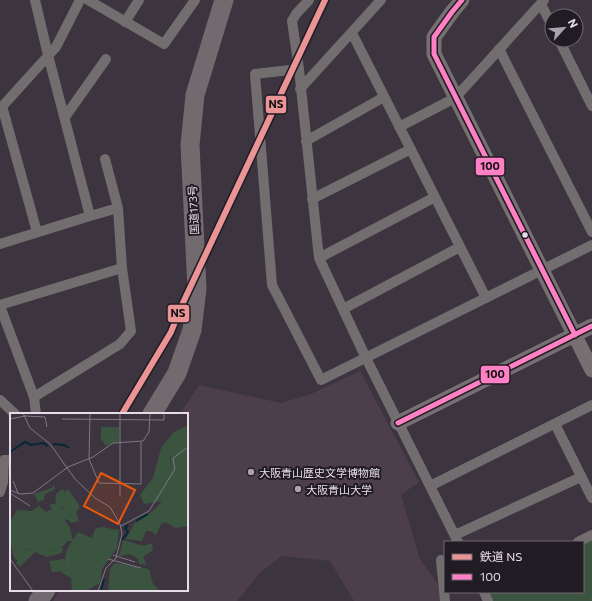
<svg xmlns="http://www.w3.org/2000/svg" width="592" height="601" font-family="Commissioner,'Noto Sans JP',sans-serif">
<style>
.education{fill:#4c3e4b}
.park{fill:#3b5440}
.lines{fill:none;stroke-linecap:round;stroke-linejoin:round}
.street{stroke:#726d6f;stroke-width:10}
.secondary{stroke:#767072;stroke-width:15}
.highway{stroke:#716a6f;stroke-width:19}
.bus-1-casing{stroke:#211b23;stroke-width:8}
.bus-1{stroke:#ff80c5;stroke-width:5}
.rail-1-casing{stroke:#211b23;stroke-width:9}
.rail-1{stroke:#ea9496;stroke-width:6}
.bus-dot{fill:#e6dde9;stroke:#211b23;stroke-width:1.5}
.poi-dot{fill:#aaa2ae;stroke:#211b23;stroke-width:1.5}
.labels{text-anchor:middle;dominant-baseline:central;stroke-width:4;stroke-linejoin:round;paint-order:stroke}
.street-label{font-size:11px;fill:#e6dde9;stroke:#211b23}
.poi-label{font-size:11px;fill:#e6dde9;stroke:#211b23;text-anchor:start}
.inset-river{fill:none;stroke:#052836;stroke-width:2}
.inset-road{fill:none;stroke:#807883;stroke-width:1}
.view{fill:#e8590c;fill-opacity:0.15;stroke:#e8590c;stroke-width:2}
.inset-edge{fill:none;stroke:#e6dde9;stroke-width:2}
.line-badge{stroke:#211b23;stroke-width:1.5}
.pale-badge-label{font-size:11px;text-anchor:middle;font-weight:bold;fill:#111}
</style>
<rect width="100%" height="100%" fill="#3c343f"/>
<!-- education -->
<path class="education" d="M360 371 419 482 401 495 420 559 442 590 443 601H354L330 561 282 556 261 572 237 601H53L60 590H187V414H180L199 385 281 403 311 394Z"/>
<!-- park -->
<path class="park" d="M592 536V601H491L486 592H583V542Z"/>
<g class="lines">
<!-- street -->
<path class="street" d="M35 0 48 55 90 216
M88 0 164 44 195 0
M309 0 296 14 292 21 299 69 319 258 366 358 458 542
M541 4 552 26
M125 22 139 0
M352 33 486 298
M559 40 592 106
M499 49 592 232
M299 69 255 74 272 285 321 380 592 245
M300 89 381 0
M2 106 37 232
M0 109 56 47 80 0
M65 117 106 59
M399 127 455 98 544 0
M306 141 384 97
M105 159 118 208
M312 199 411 149
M0 244 90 216 118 208 122 268 131 331 120 344 34 397 36 414
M319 258 435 197
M0 305 122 268
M0 306 34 397
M343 309 460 247
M0 400 15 414
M555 424 592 498
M430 486 592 405
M0 492 3 482 4 460H11
M455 535 581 477
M578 542 592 535
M441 560 445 601
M484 592 488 601"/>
<!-- secondary -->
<path class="secondary" d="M462 0 452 12 434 37V54L592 370
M398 423 592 326"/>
<!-- highway -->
<path class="highway" d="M152 414 177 373 192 330 197 289 190 145 195 95 224 0
M38 601 46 590"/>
<defs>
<path id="bus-1" d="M462 0 452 12 434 37V54L575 335
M398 423 592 326"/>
</defs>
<!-- bus-1 casing -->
<use href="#bus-1" class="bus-1-casing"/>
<!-- bus-1 -->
<use href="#bus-1" class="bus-1"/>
<defs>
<path id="rail-1" d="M122 414 171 332 181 307 325 0"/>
</defs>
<!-- rail-1 casing -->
<use href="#rail-1" class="rail-1-casing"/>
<!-- rail-1 -->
<use href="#rail-1" class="rail-1"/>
</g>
<!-- markers -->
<circle class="bus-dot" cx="525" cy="235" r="3.5"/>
<g class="poi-dot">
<circle cx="251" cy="472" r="4"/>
<circle cx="298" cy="489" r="4"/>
</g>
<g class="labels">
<!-- street labels -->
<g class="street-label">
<text transform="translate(193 210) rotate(-93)">国道173号</text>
</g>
<!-- poi labels -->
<g class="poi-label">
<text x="259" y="472">大阪青山歴史文学博物館</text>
<text x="306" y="489">大阪青山大学</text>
</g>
</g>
<!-- overview -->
<g transform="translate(10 413)">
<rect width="178" height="178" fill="#3c343f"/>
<path d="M178 12V27L160 44V55L165 44H171L178 40V91L174 96 152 88 134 91 130 82 143 65 151 35 164 19ZM43 91 50 93 61 105V108L54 106 60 115 63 128H58L48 138 44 136 41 139 18 136 8 148 4 145 0 127V109L7 97 22 98 29 93 36 99 42 96 39 92Z" fill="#3b5440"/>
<path d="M178 27V40L171 45 165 44 166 52 160 56 161 38ZM44 71 45 76 35 81 34 87 28 89 24 81 42 75ZM52 76 55 79 58 76 67 89 70 94 66 99 69 108 61 110 52 93 45 94 46 81ZM154 86 174 95 178 91V113L166 115 155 109 151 111 146 122 141 118H136L132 128 116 126 124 111 144 97ZM91 114 109 117 107 135 92 156 90 170 76 178H62L61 165 52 160 57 136 68 119 82 125 85 116ZM113 127 134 133 142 130 143 137 133 144 137 152 129 151 128 146 120 141 109 143ZM36 134 39 136 36 138 39 139 51 134 53 136 52 140 37 144 25 139 10 154 6 150 17 137ZM105 150 139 156 143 171 150 178H98L100 156Z" fill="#3b5440"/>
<path d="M91 14H109V28L96 33 91 26ZM54 146 55 158 42 159 39 148Z" fill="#3b5440"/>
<path class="inset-river" d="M43 31 54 32 59 35M0 39 15 29 21 32 33 30 38 33M126 108 138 101M112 127 118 119 115 115 118 112M91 178 94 166"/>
<path class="inset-road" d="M13 0 20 15 40 31 65 66 85 85 100 94 110 111 112 121 106 145 96 155 88 178M80 0 79 46 89 70 131 71V29M0 6 15 3 35 4 37 14M52 6 154 7V0M58 54 83 44 103 30 133 28 139 19 140 0M3 68 8 80M0 77 10 81 23 80 58 54M0 80 20 93M110 83V0M111 113 139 98 165 56 163 45 178 34M103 142 125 149M0 146 23 178M98 146 131 155"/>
<path class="view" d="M91 60 125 77 108 111 74 93Z"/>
<rect width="178" height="178" class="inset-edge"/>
</g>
<g class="line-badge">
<rect x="265" y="95" width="22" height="19" rx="4" fill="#ea9496"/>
<rect x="475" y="157" width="30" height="19" rx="4" fill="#ff80c5"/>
<rect x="167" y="304" width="23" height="19" rx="4" fill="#ea9496"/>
<rect x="480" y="365" width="30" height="19" rx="4" fill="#ff80c5"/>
</g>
<g class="pale-badge-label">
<text x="276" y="108">NS</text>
<text x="490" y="170">100</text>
<text x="178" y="317">NS</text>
<text x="495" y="378">100</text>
</g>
<!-- legend -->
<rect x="444" y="541" width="140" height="52" fill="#211b23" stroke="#706972"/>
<rect x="452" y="554" width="20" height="6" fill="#ea9496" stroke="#706972"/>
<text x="480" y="561" font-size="12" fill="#e6dde9">鉄道 NS</text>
<rect x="452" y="574" width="20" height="6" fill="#ff80c5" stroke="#706972"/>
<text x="480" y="581" font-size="12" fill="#e6dde9">100</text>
<!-- north arrow -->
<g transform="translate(564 28) rotate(63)"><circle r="19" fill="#211b23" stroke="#706972"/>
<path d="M0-3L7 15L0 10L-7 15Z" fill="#aaa2ae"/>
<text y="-6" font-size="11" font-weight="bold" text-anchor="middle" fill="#e6dde9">N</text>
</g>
</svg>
